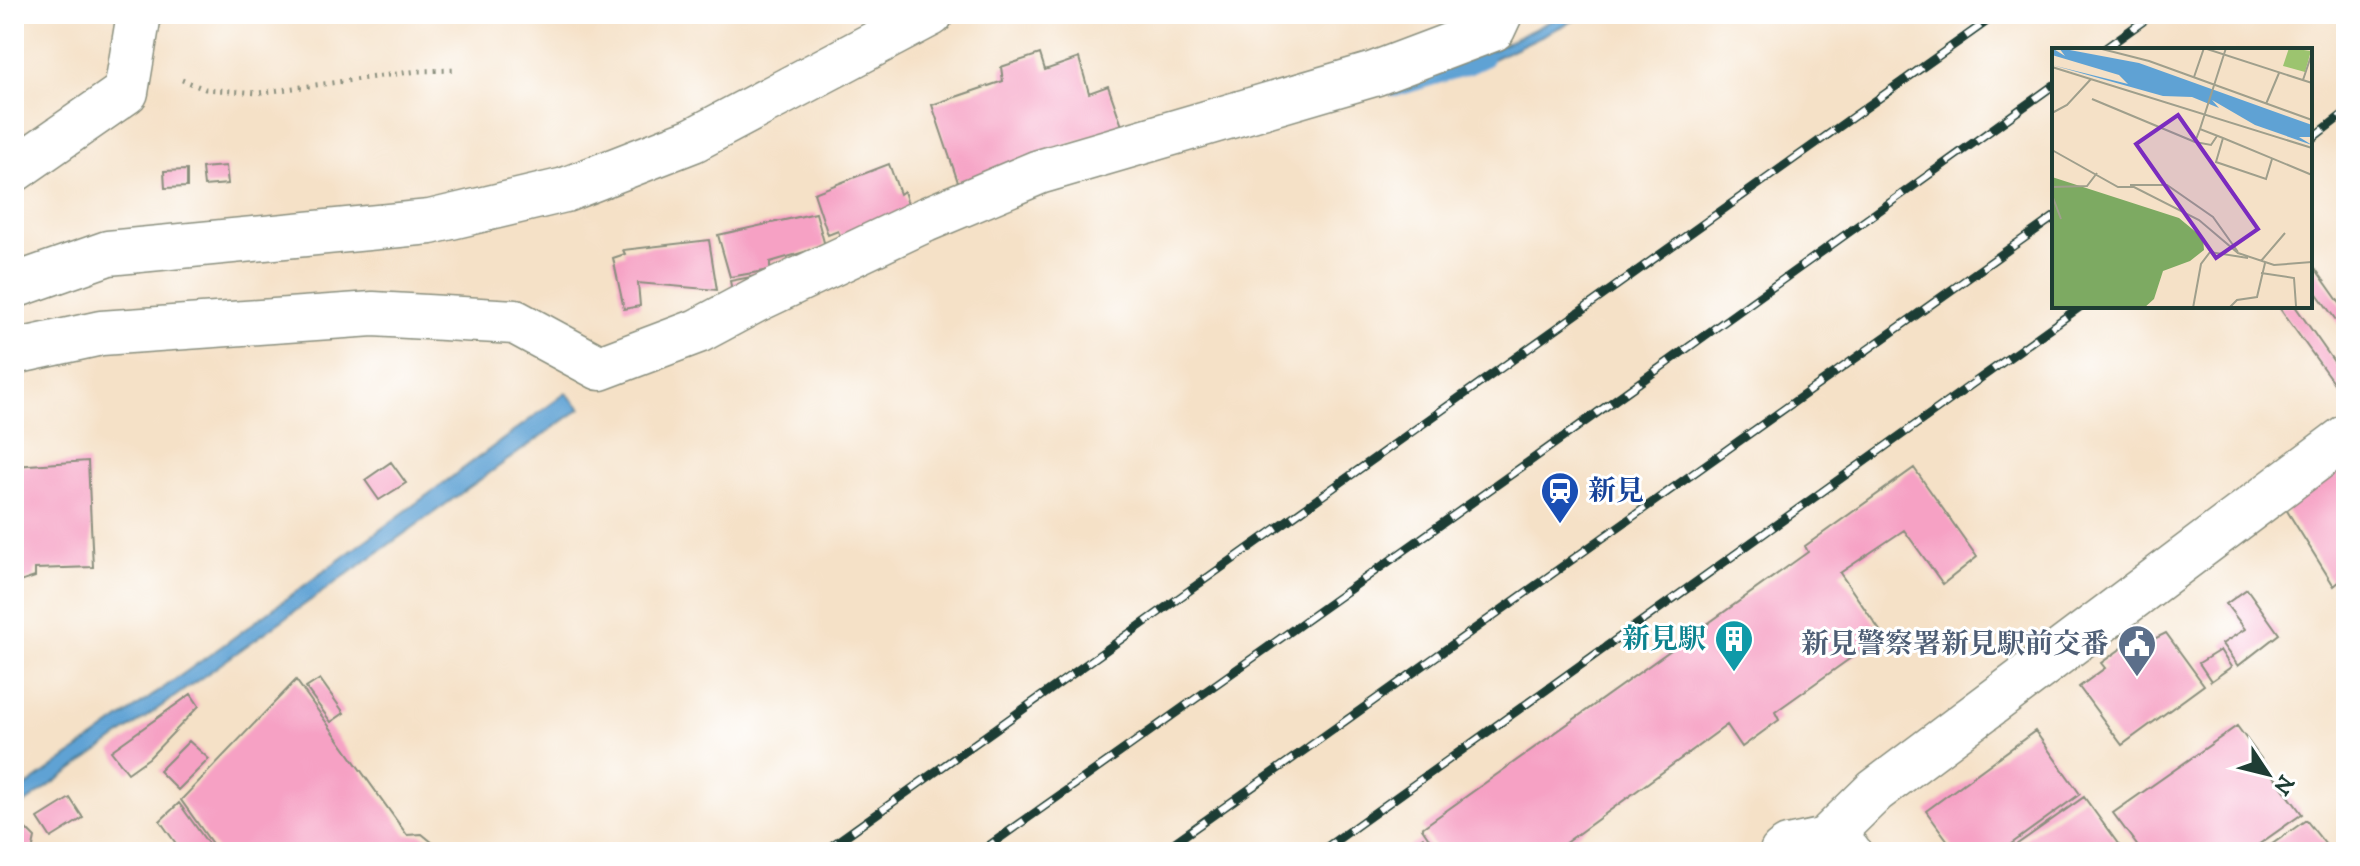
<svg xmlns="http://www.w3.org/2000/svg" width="2360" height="866" font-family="'IM FELL DW Pica','Noto Serif JP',serif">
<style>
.water{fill:#5fa2d4;stroke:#3f7084;stroke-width:2}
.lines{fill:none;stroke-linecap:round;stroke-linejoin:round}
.stream{stroke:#5fa2d4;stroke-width:18}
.building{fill:#f6a1c4}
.minor-casing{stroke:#8a8f7e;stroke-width:47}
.path{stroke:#8a8f7e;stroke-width:5;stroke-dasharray:2 6;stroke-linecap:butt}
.minor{stroke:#fff;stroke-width:44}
.rail-casing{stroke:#1f3d34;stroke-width:9}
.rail{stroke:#fff;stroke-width:6;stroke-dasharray:18;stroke-linecap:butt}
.labels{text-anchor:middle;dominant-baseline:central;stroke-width:6;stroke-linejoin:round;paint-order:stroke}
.transit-label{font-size:28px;font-weight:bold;fill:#164399;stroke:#fff;text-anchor:start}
.culture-label{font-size:28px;font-weight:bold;fill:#0d838f;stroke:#fff;text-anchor:end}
.service-label{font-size:28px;font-weight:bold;fill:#4e5e75;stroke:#fff;text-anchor:end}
.inset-road{fill:none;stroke:#9f9f8c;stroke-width:2}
.view{fill:#7b2cbf;fill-opacity:0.15;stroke:#7b2cbf;stroke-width:4}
.inset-edge{fill:none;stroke:#1f3d34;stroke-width:4}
</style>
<rect width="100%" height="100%" fill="#fff"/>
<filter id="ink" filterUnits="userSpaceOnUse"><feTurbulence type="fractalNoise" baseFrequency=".0125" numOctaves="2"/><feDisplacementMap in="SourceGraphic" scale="16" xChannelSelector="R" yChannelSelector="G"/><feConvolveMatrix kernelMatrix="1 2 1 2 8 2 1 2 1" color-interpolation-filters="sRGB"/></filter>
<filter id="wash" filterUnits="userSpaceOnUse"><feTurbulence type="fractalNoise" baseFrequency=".006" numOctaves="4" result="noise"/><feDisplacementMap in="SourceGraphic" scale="32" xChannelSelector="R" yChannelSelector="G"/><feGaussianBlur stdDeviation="1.8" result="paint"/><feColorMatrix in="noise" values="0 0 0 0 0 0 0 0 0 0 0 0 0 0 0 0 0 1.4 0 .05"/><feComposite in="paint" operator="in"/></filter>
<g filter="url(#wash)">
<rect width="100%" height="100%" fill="#f5e1c7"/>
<!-- water -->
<path class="water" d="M1565 14H1587L1466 72 1463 64Z
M566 393 581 408 14 811V795L229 641Z"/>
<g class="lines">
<!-- stream -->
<path class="stream" d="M1395 88 1467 66 1484 58"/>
</g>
<g id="blocks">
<!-- building -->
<path class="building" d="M1040 54 1045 70 1079 58 1089 93 1108 86 1122 126 958 182 932 105 1003 81 1001 67Z
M889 164 900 194 904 191 909 208 841 238 838 231 828 235 814 193Z
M226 166 228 184 204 186 202 168Z
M187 170V187L165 188 164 171Z
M816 213 825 246 770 262V270L730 277 718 235Z
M709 240 717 290 638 283 640 306 624 309 613 258 625 254 623 250Z
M2310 261 2346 312V334L2310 284Z
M771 273 734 300 730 281Z
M2278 306H2295L2346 379V400Z
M2346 458V576L2334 586 2284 506Z
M88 461 93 567 35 569V577L14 584V466Z
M391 462 406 483 379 500 365 480Z
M1914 468 1977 557 1943 584 1904 530 1840 573 1883 635 1775 712 1779 720 1742 747 1727 725 1553 852H1438L1422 828 1808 552 1805 546Z
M2247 589 2279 634 2238 666 2222 644 2245 629 2226 604Z
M2143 633 2148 642 2166 633 2204 685 2122 745 2079 687 2105 668 2101 663Z
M2220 650 2231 667 2211 681 2199 663Z
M320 679 344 713 331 722 306 688Z
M296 680 407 835 422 834 433 843V852H218L181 800Z
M191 694 199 706 149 758 128 773 111 751Z
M2237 726 2302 814 2248 852H2142L2113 813Z
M2035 731 2080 794 2000 852H1956L1926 811Z
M189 741 209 759 178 790 159 771Z
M2084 797 2124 852H2006Z
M70 798 83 818 51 838 38 818Z
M179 803 214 852H182L160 821Z
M2306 820 2330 850 2327 852H2261Z
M26 829 35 838 32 852H16L14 832Z
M1423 837 1434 852H1410L1407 848Z
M2346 839V852H2330Z"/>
</g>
</g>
<g filter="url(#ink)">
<use href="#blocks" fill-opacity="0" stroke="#8a8f7e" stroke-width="2"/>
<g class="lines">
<defs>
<path id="minor" d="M14 170 126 92 139 14
M14 286 108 253 430 222 565 190 693 140 931 14
M14 352 101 333 373 314 515 322 600 368 698 331 756 300 925 220 1039 172 1374 74 1493 29 1500 14
M1825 840 1875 791 2346 437
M1782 852 1788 848 1825 840 1849 852"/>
</defs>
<!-- minor casing -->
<use href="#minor" class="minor-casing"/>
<!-- path -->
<path class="path" d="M182 80 205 89 258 93 418 71 458 70"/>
<!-- minor -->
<use href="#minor" class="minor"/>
<defs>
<path id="rail" d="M2103 50 2153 14
M2310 140 2346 112
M823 852 1997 14
M980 852 1530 461 2054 85
M1161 852 2054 217
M1320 852 2081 306"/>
</defs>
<!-- rail casing -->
<use href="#rail" class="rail-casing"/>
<!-- rail -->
<use href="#rail" class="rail"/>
</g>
</g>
<!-- icons -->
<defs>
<symbol id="station-pin" viewBox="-11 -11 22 30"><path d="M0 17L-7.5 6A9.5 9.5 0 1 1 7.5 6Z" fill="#1a4fb4" stroke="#fff"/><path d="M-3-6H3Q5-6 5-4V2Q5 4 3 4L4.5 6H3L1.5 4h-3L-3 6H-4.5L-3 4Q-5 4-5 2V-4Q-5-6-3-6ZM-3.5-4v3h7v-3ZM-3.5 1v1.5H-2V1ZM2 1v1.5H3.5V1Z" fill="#fff"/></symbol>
<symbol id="building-pin" viewBox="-11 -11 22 30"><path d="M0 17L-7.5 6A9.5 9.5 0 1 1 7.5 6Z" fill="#0f9aa8" stroke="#fff"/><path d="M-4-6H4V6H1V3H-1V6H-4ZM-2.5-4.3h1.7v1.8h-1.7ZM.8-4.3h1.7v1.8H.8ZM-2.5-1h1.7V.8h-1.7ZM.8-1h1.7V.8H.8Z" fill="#fff"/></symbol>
<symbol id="civic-pin" viewBox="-11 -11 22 30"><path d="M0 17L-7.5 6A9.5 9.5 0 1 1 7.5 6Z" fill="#5c6f8a" stroke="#fff"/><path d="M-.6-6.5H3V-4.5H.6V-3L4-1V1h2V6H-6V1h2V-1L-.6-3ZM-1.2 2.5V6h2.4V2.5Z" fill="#fff"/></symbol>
</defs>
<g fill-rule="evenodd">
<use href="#station-pin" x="1538" y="469" width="44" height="60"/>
<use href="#building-pin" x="1712" y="617" width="44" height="60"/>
<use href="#civic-pin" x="2115" y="622" width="44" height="60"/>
</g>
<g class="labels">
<!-- transit labels -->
<g class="transit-label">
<text x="1588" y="491">新見</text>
</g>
<!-- culture labels -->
<g class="culture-label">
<text x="1706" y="639">新見駅</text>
</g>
<!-- service labels -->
<g class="service-label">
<text x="2109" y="644">新見警察署新見駅前交番</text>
</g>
</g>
<!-- overview -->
<g transform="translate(2052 48)">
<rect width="260" height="260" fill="#f5e1c7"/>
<path d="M237 0 259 3 253 24 231 18Z" fill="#9cc46f"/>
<path d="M0 129 127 170 151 190 152 202 138 213 111 223 102 251 92 260H0Z" fill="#7daa62"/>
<path d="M0 0 13 8 7 0 87 15 260 77V89H247L260 97 203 77 160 52 167 60 140 49 111 48 0 17 76 36 67 27 0 7Z" fill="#5fa2d4"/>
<path class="inset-road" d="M46 0 97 13 260 72M0 19 260 100M142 29 152 0 260 35M251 32 260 5M40 51 143 94M214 56 227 25M0 65 15 57 39 31M148 81 174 0M165 88 159 97 143 94 148 81 171 90 260 127M171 90 164 114 214 131 220 111M0 102 66 139H82L147 172 186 205 222 217 260 214M78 137H115L161 169 186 204M0 139 35 138 45 125M0 147 9 171M209 213 233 185M209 225 242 230 244 258M141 260 149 216 158 204 196 210M177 260 185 252 205 249 213 215"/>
<path class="view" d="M126 67 206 181 164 210 84 96Z"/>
<rect width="260" height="260" class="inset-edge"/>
</g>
<!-- margin -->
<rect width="2360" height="866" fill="none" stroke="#fff" stroke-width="48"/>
<!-- north arrow -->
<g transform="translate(2268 774) rotate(125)" stroke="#ffffff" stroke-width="6" paint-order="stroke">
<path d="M0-6L14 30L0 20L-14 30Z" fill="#1f3d34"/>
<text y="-12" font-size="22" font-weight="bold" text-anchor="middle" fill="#1f3d34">N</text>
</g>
</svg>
